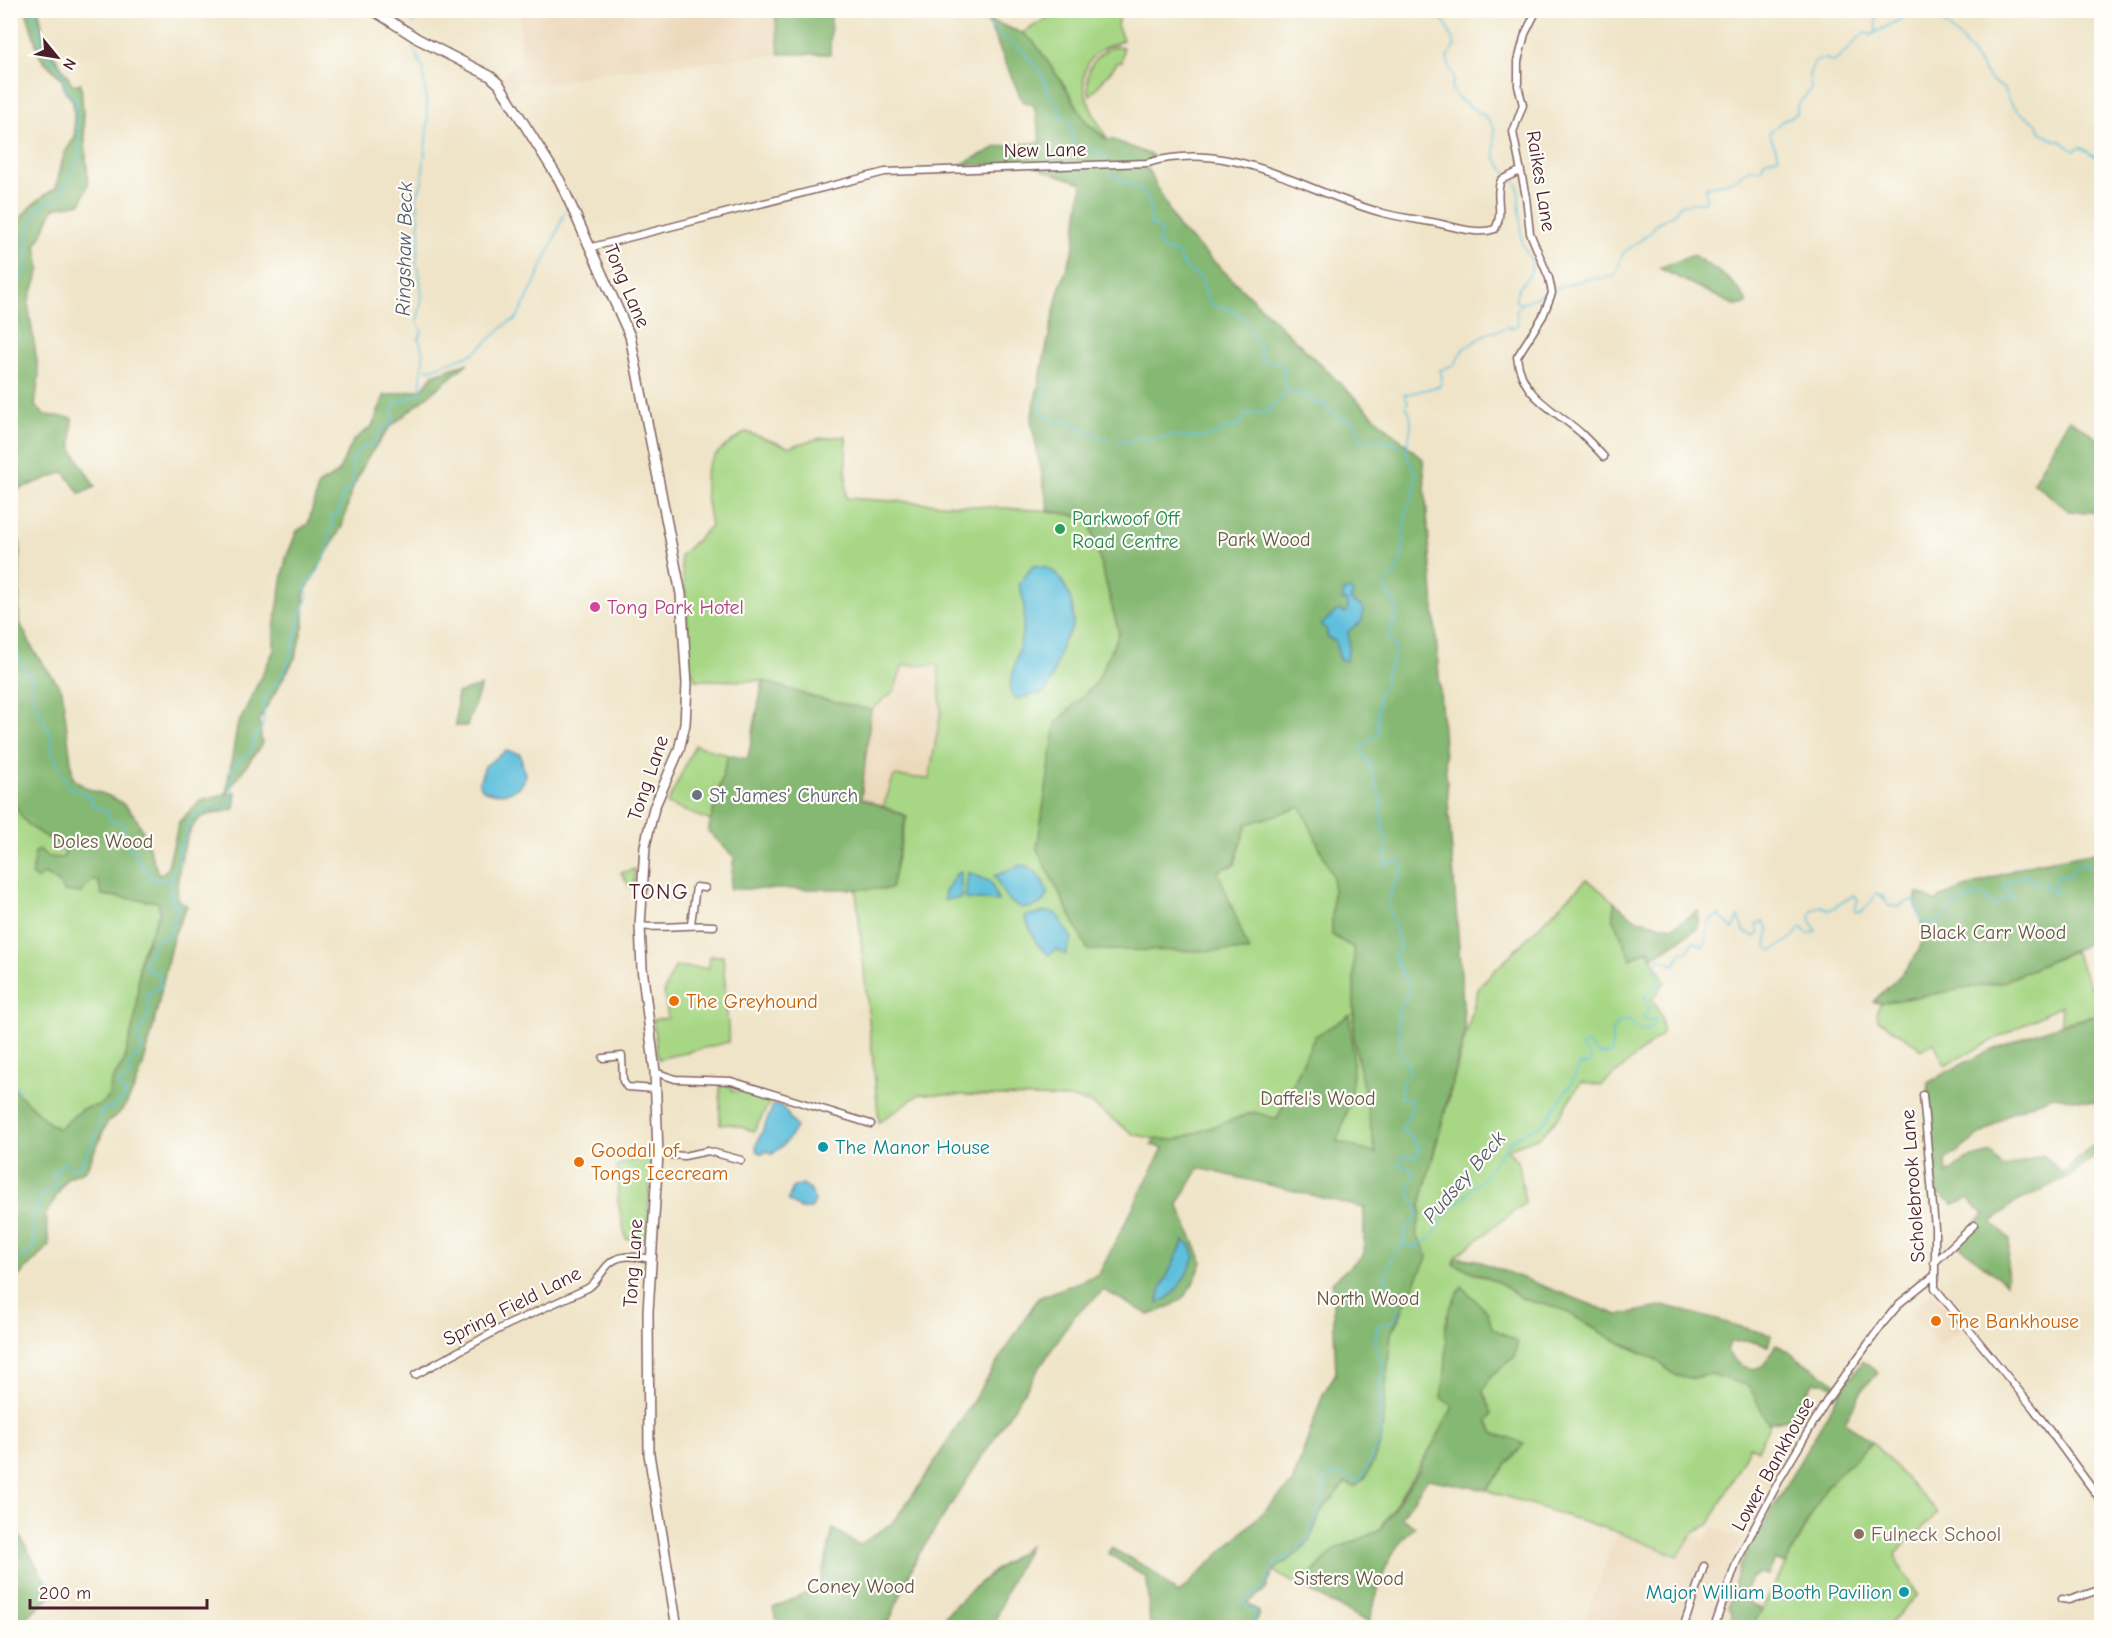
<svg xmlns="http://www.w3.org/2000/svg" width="2112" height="1638" font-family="'Comic Neue',sans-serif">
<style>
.built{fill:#ecd8ba}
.green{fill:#a7d785;stroke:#787b58;stroke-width:1.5}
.forest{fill:#85b872;stroke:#686c4e;stroke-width:1.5}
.water{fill:#5ec0dd;stroke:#547084;stroke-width:1.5}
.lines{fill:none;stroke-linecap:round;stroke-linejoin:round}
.stream{stroke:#5ec0dd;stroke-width:1.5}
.street-casing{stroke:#846462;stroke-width:9}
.secondary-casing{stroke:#846462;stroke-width:12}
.street{stroke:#fff;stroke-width:6}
.secondary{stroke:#fff;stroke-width:9}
.leisure-dot{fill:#2e9e5b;stroke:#fdfcf7;stroke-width:2}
.hotel-dot{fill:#d1479c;stroke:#fdfcf7;stroke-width:2}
.worship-dot{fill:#6b7280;stroke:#fdfcf7;stroke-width:2}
.food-dot{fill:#e8710a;stroke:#fdfcf7;stroke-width:2}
.culture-dot{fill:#0f9aa8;stroke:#fdfcf7;stroke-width:2}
.education-dot{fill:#8d6e63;stroke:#fdfcf7;stroke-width:2}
.labels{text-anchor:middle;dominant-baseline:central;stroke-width:4.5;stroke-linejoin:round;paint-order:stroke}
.street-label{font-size:20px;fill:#4a1f2b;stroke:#fdfcf7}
.leisure-label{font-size:20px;fill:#27864d;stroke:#fdfcf7;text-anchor:start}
.park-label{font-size:20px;fill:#665646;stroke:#fdfcf7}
.hotel-label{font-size:20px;fill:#b23c85;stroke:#fdfcf7;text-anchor:start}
.worship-label{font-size:20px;fill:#5b616d;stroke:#fdfcf7;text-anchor:start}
.food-label{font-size:20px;fill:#c56008;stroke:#fdfcf7;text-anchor:start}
.culture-label{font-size:20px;fill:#0d838f;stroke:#fdfcf7;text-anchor:start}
.education-label{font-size:20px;fill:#785e54;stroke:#fdfcf7;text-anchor:start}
.water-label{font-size:21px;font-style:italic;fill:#515769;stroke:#fdfcf7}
.quarter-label{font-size:22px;letter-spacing:1.5px;fill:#4a1f2b;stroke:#fdfcf7}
</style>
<rect width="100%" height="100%" fill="#fdfcf7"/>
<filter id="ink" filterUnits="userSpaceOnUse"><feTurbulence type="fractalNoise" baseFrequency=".0167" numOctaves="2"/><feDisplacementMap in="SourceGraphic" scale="12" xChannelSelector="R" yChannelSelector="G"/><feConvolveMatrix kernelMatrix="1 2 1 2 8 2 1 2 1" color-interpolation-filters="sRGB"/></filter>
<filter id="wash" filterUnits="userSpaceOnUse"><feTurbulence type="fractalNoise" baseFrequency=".008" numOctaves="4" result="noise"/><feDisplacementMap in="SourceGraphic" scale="24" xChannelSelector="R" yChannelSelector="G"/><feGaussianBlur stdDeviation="1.35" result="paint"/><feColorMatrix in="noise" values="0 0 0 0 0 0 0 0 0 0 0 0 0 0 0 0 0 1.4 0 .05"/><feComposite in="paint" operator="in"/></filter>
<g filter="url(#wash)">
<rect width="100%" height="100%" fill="#efe4c7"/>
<!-- built -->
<path class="built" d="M520 11H775L779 54 605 72 549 84 521 82 511 92 501 78 520 60Z
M938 664 941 711 929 779 883 806 907 816 891 889 861 799 871 710 894 691 903 665Z
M1932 1292 1963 1329 1939 1346 1908 1312Z
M1714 1526 1742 1539 1734 1556 1741 1563 1728 1607 1732 1612V1627L1582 1628 1617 1532 1678 1556 1692 1534 1704 1541Z"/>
<!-- green -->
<path class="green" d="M1058 11H1121L1117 25 1123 40C1115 45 1105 46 1098 52 1068 76 1093 115 1108 140L1086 122 1068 91 1034 42 1022 33Z
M1116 46 1123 47 1122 62H1118L1090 96C1083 72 1092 54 1116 46Z
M746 432 789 447 816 439 846 436V498L1049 511 1089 518 1119 633 1097 681 1056 725 1038 851 1088 950 1217 870 1235 865 1246 823 1301 807 1333 873 1332 934 1357 946 1354 1034 1376 1155 1254 1112 1176 1140 1155 1139 1133 1134 1090 1103 1070 1098 920 1094 879 1122 856 889 891 888 907 816 883 807 894 776 929 779 941 711 938 665H903L894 691 871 710 813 697 763 681 696 680 689 667 686 597 680 556 711 526C702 471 696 464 746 432Z
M695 745 728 755 711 821 667 804Z
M10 782C12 799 21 820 36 831 47 839 57 840 66 852L63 858 48 857 40 850 44 874 57 881 64 891 84 887 92 880H98L102 895 158 902 160 911 140 957 136 1014 124 1062 112 1080 108 1098 100 1105 82 1109 59 1129 50 1124 11 1087Z
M635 869 634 886H629L621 873Z
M1587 879 1614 902 1613 917 1631 959 1648 950 1665 982 1652 999 1662 1017V1034L1601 1086 1581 1082 1561 1114 1540 1137 1507 1149 1519 1164 1525 1203 1456 1256 1454 1264 1500 1283 1523 1299 1564 1310 1610 1338 1655 1359 1676 1376 1693 1378 1711 1374 1749 1386 1760 1404 1774 1413 1758 1450 1750 1446 1710 1524 1692 1534 1678 1556 1617 1532 1486 1490 1523 1444 1446 1423 1379 1531 1335 1549 1300 1586 1273 1571 1299 1552 1309 1541 1321 1512 1345 1483 1386 1366 1391 1333 1400 1317 1425 1248 1416 1235 1421 1213 1420 1205 1479 986Z
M2074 951 2091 988 2101 983V1015L2061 1023 2062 1005 1945 1065 1934 1043 1920 1050 1916 1044 1878 1020 1877 1010 1881 1003 2003 982Z
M709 956H723L729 1042 658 1059 653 1020 668 1018 664 991 675 967 709 968Z
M720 1083 732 1087V1091L739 1092 740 1089 772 1098 754 1131 731 1124 720 1125Z
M649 1153 652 1155 646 1241 626 1239 618 1202 617 1166Z
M1872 1442 1938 1513 1895 1554 1898 1563 1918 1595 1886 1627 1751 1628 1827 1486Z"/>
<!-- forest -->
<path class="forest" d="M26 11H39L45 42 73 85 81 83 88 184 81 203 54 208 36 246 40 269 28 303 39 375 35 406 45 415 72 418V449L95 487 80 494 64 472 11 492V495L10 273 15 266C10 224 20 210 56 188L64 154 75 137 73 101 65 91 62 79 40 57Z
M775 11H831L830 54H779Z
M987 19 1022 33 1034 42 1068 91 1086 122 1107 140H1114L1153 156 1147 168 1178 227 1379 421 1423 459 1465 1031 1420 1205 1421 1213 1416 1235 1425 1248 1427 1258 1391 1333 1381 1443 1366 1477 1355 1487 1345 1483 1321 1512 1309 1541 1299 1552 1273 1571 1266 1589 1248 1603 1259 1612 1254 1627H1150L1147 1578 1108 1553 1111 1548 1150 1569 1178 1594 1292 1484 1323 1394 1336 1373 1332 1282 1364 1254V1208L1199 1168 1178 1204 1202 1262C1190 1295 1183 1304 1149 1315L1104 1290 1072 1318 917 1557 889 1622 849 1627H778L773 1608 819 1588 833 1529 859 1545 892 1523 920 1485 1038 1298 1099 1274 1163 1148 1151 1145 1155 1139 1176 1140 1254 1112 1277 1119 1315 1036 1350 1015C1350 1029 1353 1043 1353 1057 1354 1085 1347 1115 1337 1141L1376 1154 1354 1040V948L1332 935 1333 877 1301 807 1247 824 1234 864 1218 871 1249 951 1088 950 1037 849 1056 723 1097 682 1119 633 1089 518 1049 511 1031 420 1058 293 1074 247 1082 183 1042 170 1041 164 960 165 997 147 1041 142 1034 105 1022 101Z
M1693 255C1709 266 1741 283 1747 304L1736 306 1659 268Z
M468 363 389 428 368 457 353 487 342 526 304 594V624L295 658 259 720 262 744 226 794 236 792 234 809C224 812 211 813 202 817 184 826 175 880 178 899L187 906C183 915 178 925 174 935 161 975 147 1106 108 1121L86 1170 67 1178 46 1214 49 1246 11 1284V1087L50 1124 59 1129 82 1109 100 1105 108 1098 112 1080 124 1062 136 1014 140 958 160 911 158 902 102 895 98 880H92L81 893 64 891 57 881 44 874 37 879 32 876 35 852 40 850 48 857 63 858 65 852C57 840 47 838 35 830 23 822 18 811 12 799L11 535 20 542 19 621 34 651 62 690 73 778C91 794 96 789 115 799 144 813 147 849 159 875L167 870 179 822 201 800 226 794 237 727 274 650V628L286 558 297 531 308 524 319 484 337 474 353 441 373 425 384 396 422 389 433 375Z
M2069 419 2101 441V513L2069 511 2033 482Z
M763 681 813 697 871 710 861 798 906 816 891 889H730L734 857 708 831 728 755 747 759 749 753Z
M481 686 467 726H456L457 693Z
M2101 851V938L2003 982 1881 1003 1873 1002C1889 985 1923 960 1923 934 1923 918 1912 908 1917 892L1936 902 1941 897 2027 865Z
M1614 902 1637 920 1673 927 1698 911V928L1653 957 1648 950 1631 959 1613 917Z
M2101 1015V1103L2053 1096 2012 1112 1946 1160 1947 1175 1965 1160 1991 1153 2003 1168 2043 1155 2062 1173 2101 1138V1152L2066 1178 2011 1205 1992 1223 2010 1239 2006 1283 1958 1245 1984 1214 1968 1199 1954 1205 1941 1195 1936 1196 1928 1083C1978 1052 2044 1027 2101 1015Z
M1456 1257 1476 1260 1618 1315 1666 1306 1771 1335 1768 1346 1750 1341 1730 1342 1727 1351C1734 1362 1750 1375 1763 1365 1769 1360 1772 1350 1776 1344L1836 1383 1834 1387 1824 1382H1814L1788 1419 1768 1423 1749 1386 1711 1374 1693 1378 1676 1376 1655 1359 1610 1338 1564 1310 1523 1299 1500 1283 1454 1264Z
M1462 1286 1488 1313 1492 1328 1518 1342 1514 1357 1492 1375 1483 1391 1492 1414 1487 1422 1494 1433 1524 1444 1486 1490 1427 1479 1401 1518 1415 1526C1386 1551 1379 1586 1369 1623L1300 1586 1335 1549 1379 1531 1418 1472 1453 1407 1442 1398C1443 1384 1446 1369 1446 1355 1446 1320 1442 1318 1462 1286Z
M1863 1361 1878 1373 1864 1387 1845 1422 1872 1442 1827 1486 1785 1564 1775 1560 1768 1575 1760 1573 1751 1578 1741 1598 1762 1610 1751 1627H1732V1612L1728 1607 1741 1563 1842 1389Z
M10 1518 43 1577 56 1592 13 1628 10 1627Z
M1029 1546 1008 1587 993 1627H936C962 1595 994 1569 1029 1546Z"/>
<!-- water -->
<path class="water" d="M1033 566C1060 562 1076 601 1073 624 1072 631 1068 634 1064 640 1056 656 1056 677 1045 692L1017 699 1011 694 1010 689C1015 653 1033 620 1019 584Z
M1350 589 1353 595 1350 600 1363 607 1362 621 1348 631 1349 647 1346 661 1340 660 1335 641 1327 637V630L1321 625 1338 610 1346 613 1348 609 1346 601 1342 600 1344 591Z
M506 751 520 754 525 775 523 783C511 795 497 796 483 790L479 783 485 766Z
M1021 865C1036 867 1041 879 1048 892 1043 909 1023 913 1010 901 1003 895 999 885 995 876Z
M961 872V898L944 900 945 892 956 874Z
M968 872 991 882 998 901 965 899Z
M1046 912 1056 913 1072 939 1065 955 1056 949 1049 955 1037 944 1024 916Z
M774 1104 782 1106 796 1127C790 1139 783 1147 772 1154L767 1151 762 1154 757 1151 756 1146Z
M803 1184 810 1189 815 1201 811 1209H801L788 1200 793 1187Z
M1184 1241 1191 1246 1195 1257C1187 1273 1177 1297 1158 1303L1160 1291Z"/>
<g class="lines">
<!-- stream -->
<path class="stream" d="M967 10 973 17 987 22 994 31 1023 51 1041 72 1052 100 1059 106 1060 117 1071 124 1072 140 1077 147C1088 148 1102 152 1107 162
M1432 10 1446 24 1455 46 1447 58 1454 80 1451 87 1457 98 1486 117 1494 127 1495 157 1507 174
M413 24 410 14 416 10
M1877 32 1915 11 1934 14 1962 40 1991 81 2003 88 2010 103 2017 110 2037 124 2041 132 2054 140H2060L2074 151 2080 147 2102 160
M1109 166 1112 175 1144 192 1150 202V224L1162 231 1158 242 1164 249 1175 252 1187 270 1201 278 1207 298 1213 306C1234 306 1254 320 1254 342L1261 349 1259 359 1270 360 1286 368 1283 377 1287 392 1311 397 1316 405 1325 402 1328 411 1356 424 1361 442C1378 436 1390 442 1405 449
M1510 177 1518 184 1522 243 1532 263 1530 275 1519 287 1515 301 1521 304
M10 288 26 271 29 225 33 223 35 214 45 202 59 200 63 193 61 191C90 153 77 140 76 98L68 93 59 67 41 49 38 24 32 13 36 10
M1554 289 1579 281 1615 276 1623 253 1651 232 1657 223 1673 215 1680 205 1706 201V187L1735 180 1750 168 1761 170 1764 161 1779 156 1769 133 1781 122 1797 113V106L1811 89 1809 75 1815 61 1826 59 1834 62C1846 53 1853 41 1865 33L1871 35 1876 32V10
M425 368 431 369 474 353 509 322 515 320C532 295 540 267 554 240 559 230 559 221 566 211
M1042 379 1047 385 1040 402 1042 413 1056 422 1065 421 1109 441
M1117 441 1132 442 1136 435 1150 440 1176 435 1194 438 1218 435 1222 429 1233 428 1241 423 1244 414 1267 412 1287 392
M10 629 14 633C8 648 23 656 24 670L33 679C25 705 58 730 51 750L68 787 89 796 93 806 106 811 111 821 122 823 125 830 121 842 135 851 144 870 152 875 151 880H171
M10 1080 20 1092
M10 1165 13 1149
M1404 1245 1405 1230 1417 1219C1419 1209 1418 1203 1409 1197L1410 1185 1415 1174 1407 1167 1398 1165 1402 1156 1416 1157 1420 1150 1411 1136 1401 1130 1412 1110V1100L1404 1099 1400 1096 1403 1079 1410 1074 1407 1062 1400 1055C1401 1039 1394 1019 1401 1004 1404 998 1411 994 1409 987 1406 979 1400 972 1397 961L1393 958 1400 948C1391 904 1378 912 1404 867L1399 861 1385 865 1387 847 1380 807 1383 802C1375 790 1377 778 1369 766L1370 761 1364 757 1362 746 1378 734V696L1386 681V673L1392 664 1396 646 1387 641 1397 610 1390 595 1384 589 1385 581C1405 573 1404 536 1405 518 1407 503 1419 489 1415 473 1413 465 1406 460 1407 451 1408 434 1416 422 1406 406L1408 402 1404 395 1440 386 1442 378 1440 370 1454 365 1464 348C1474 344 1478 339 1486 334 1494 330 1500 333 1506 326L1512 328 1518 324 1516 311 1521 304 1549 291
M1405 1245 1415 1248 1431 1238 1446 1214 1481 1180 1511 1140 1545 1122 1574 1079 1579 1065 1591 1063 1590 1056 1580 1047 1586 1043 1600 1055 1612 1054V1032L1619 1022 1629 1020 1636 1028 1645 1031 1653 1027 1656 1017 1650 1021 1643 1017 1650 1006 1644 996 1659 985 1655 967 1659 958 1675 965 1681 951H1688L1693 941 1704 947 1709 921 1719 915 1733 929 1739 916 1743 931 1756 937 1759 932 1756 925 1763 921 1769 929 1766 946 1772 951 1793 937 1801 927 1808 934 1816 931 1810 918 1812 911 1821 906 1830 910 1854 895 1858 900 1854 911 1860 912 1870 904 1876 893 1883 897 1889 906 1898 907 1911 900 1918 904 1920 919 1937 925C1947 909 1964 898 1982 894L1996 907 2002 900 2015 897 2007 892 2004 884 2027 874 2034 884 2045 882 2046 888 2055 893V878L2060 874 2069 878 2075 866 2084 863 2102 874
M10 1263 34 1249 33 1224 30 1217 37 1210 41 1194 58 1185 53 1175 63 1162 70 1168 80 1166C88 1151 103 1129 100 1112L115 1106 126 1096V1092L118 1086 120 1082 130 1078 128 1067 143 1048 137 1037C145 1021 155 1012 145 995L162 986 157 971 151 973 144 963 157 938H169L178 904 176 901 170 902 172 898 169 885 174 868 180 865 178 849 186 836 187 825 194 817 212 807 224 808 234 800 229 782 233 774 230 769 250 752 254 744 253 740 263 726 265 695 277 684 286 670 307 597 306 585 318 571 331 543 328 536 333 525 331 517 338 515 343 495 353 484V459L364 446 376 443 382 428 389 426 393 420 392 408 398 402 421 393C418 372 429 357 418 339L422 332 417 322 422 298 419 269 416 264 420 235 417 196 422 182 428 119 423 68 413 48
M1248 1628 1255 1621V1613L1243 1603 1264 1588 1275 1565 1299 1550 1309 1538 1324 1495 1323 1481C1334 1469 1347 1477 1359 1482L1380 1442V1383L1385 1368C1375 1352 1373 1343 1378 1325 1411 1324 1398 1294 1384 1278L1393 1254 1403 1245"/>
</g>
</g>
<g filter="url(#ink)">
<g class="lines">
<defs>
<path id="street" d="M1537 10 1525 34 1518 61V86L1523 105 1513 132 1526 197 1530 233 1549 278 1552 293 1543 316 1517 357C1522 398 1553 408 1581 433 1589 441 1597 449 1604 457
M1496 227C1504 212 1494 196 1501 180L1520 171
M592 247 885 172 1147 163C1233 138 1301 191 1383 213 1402 218 1422 220 1441 224 1458 228 1479 235 1495 229
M691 924 696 887 705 888
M640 926C665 929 688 924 714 926
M603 1058 622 1056 623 1081 627 1087 656 1089
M655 1072 675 1079 731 1081 871 1124
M1923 1095 1935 1228V1288L2033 1408 2102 1502
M658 1154 684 1156 708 1151 741 1160
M1934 1263 1974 1225
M415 1375 505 1326 588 1288C597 1282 600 1274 607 1266 619 1252 636 1257 652 1259
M2062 1599 2069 1600 2102 1589
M1683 1628 1704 1566
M1714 1628 1737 1561 1781 1477 1827 1400 1884 1322 1900 1303 1935 1275"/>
<path id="secondary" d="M373 10 418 39 490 76 499 84 560 181 630 336 681 594 687 684 685 724 679 750 654 808 645 846 640 926 642 968 655 1072 658 1154 648 1311 649 1454 677 1628"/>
</defs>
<!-- street casing -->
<use href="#street" class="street-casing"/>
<!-- secondary casing -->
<use href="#secondary" class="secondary-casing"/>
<!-- street -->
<use href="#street" class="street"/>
<!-- secondary -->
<use href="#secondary" class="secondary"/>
</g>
</g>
<!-- markers -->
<circle class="leisure-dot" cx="1060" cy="529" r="6"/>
<circle class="hotel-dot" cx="595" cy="607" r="6"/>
<circle class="worship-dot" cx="697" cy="795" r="6"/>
<g class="food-dot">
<circle cx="674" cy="1001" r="6"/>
<circle cx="579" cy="1162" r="6"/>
<circle cx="1936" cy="1321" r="6"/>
</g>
<g class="culture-dot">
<circle cx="823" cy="1147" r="6"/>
<circle cx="1904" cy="1592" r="6"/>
</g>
<circle class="education-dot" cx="1859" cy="1534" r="6"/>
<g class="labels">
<!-- street labels -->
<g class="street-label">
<text transform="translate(1045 150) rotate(-1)">New Lane</text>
<text transform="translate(1541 181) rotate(81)">Raikes Lane</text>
<text transform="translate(627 286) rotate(67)">Tong Lane</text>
<text transform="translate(648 778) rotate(-71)">Tong Lane</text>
<text transform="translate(1913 1186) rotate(-94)">Scholebrook Lane</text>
<text transform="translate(633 1263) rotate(-86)">Tong Lane</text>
<text transform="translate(512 1306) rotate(-27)">Spring Field Lane</text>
<text transform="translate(1773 1464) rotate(-61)">Lower Bankhouse</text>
</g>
<!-- leisure labels -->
<g class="leisure-label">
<text x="1072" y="518">Parkwoof Off<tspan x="1072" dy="23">Road Centre</tspan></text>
</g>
<!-- park labels -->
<g class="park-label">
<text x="1264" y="539">Park Wood</text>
<text x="103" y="841">Doles Wood</text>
<text x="1993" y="932">Black Carr Wood</text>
<text x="1318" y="1098">Daffel's Wood</text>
<text x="1368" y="1298">North Wood</text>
<text x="1349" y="1578">Sisters Wood</text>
<text x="861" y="1586">Coney Wood</text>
</g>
<!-- hotel labels -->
<g class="hotel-label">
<text x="607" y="607">Tong Park Hotel</text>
</g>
<!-- worship labels -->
<g class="worship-label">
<text x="709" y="795">St James' Church</text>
</g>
<!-- food labels -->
<g class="food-label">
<text x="686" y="1001">The Greyhound</text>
<text x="591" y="1150">Goodall of<tspan x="591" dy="23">Tongs Icecream</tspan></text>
<text x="1948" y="1321">The Bankhouse</text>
</g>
<!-- culture labels -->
<g class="culture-label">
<text x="835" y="1147">The Manor House</text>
<text x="1892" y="1592" text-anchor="end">Major William Booth Pavilion</text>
</g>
<!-- education labels -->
<g class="education-label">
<text x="1871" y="1534">Fulneck School</text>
</g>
<!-- water labels -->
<g class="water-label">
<text transform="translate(404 249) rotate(-89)">Ringshaw Beck</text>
<text transform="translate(1464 1177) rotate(-49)">Pudsey Beck</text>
</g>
<!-- quarter labels -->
<g class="quarter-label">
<text x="659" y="892">TONG</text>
</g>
</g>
<!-- margin -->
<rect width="2112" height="1638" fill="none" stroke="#fdfcf7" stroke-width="36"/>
<!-- north arrow -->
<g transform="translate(57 57) rotate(120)" stroke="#fdfcf7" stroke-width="4.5" paint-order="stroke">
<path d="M0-4.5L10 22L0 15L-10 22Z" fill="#4a1f2b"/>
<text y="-9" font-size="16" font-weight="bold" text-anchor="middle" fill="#4a1f2b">N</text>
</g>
<!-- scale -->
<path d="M30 1599v9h177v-9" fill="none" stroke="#4a1f2b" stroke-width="3"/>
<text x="39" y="1599" font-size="18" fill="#4a1f2b" stroke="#fdfcf7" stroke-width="4.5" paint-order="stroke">200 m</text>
</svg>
